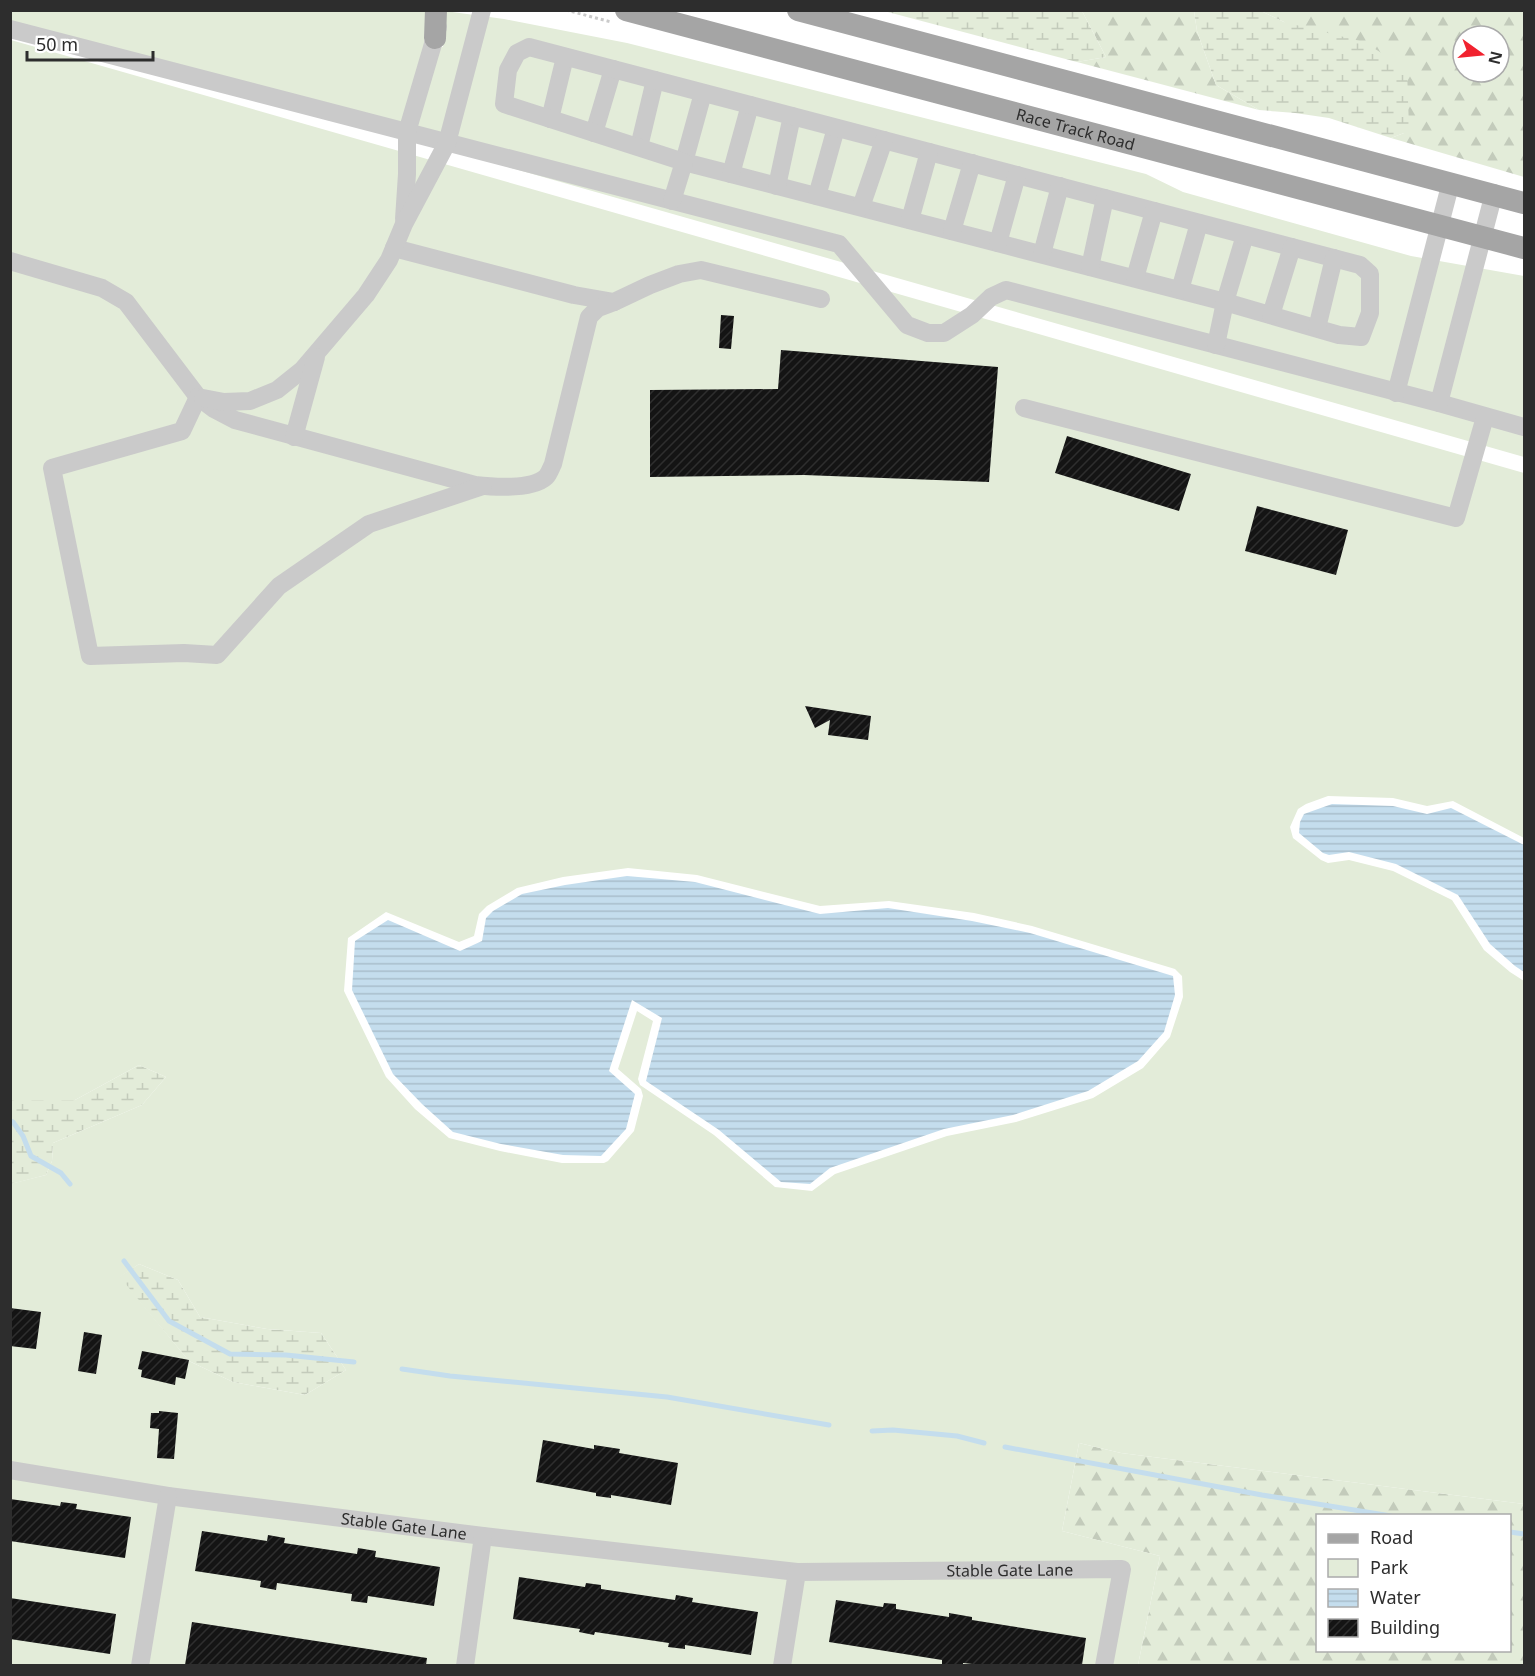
<svg xmlns="http://www.w3.org/2000/svg" width="1535" height="1676" font-family="'Noto Sans',sans-serif">
<style>
.forest{fill:url(#forest-firs);fill-rule:evenodd}
.wetland{fill:url(#wetland-marsh)}
.green{fill:#e3ecd9;fill-rule:evenodd}
.water{fill:url(#water-rules)}
.lines{fill:none;stroke-linecap:round;stroke-linejoin:round}
.stream{stroke:#c4dded;stroke-width:5}
.building{fill:url(#building-hatch)}
.path{stroke:#cacaca;stroke-width:3;stroke-dasharray:3 3;stroke-linecap:butt}
.minor{stroke:#cacaca;stroke-width:18}
.major{stroke:#a5a5a5;stroke-width:22}
.labels{text-anchor:middle;dominant-baseline:central;stroke-width:6;stroke-linejoin:round;paint-order:stroke}
.street-label{font-size:16px;fill:#2d2d2d;stroke:#fff}
</style>
<defs>
<pattern id="forest-firs" width="22" height="20" patternUnits="userSpaceOnUse" patternTransform="scale(1.5)"><rect width="22" height="20" fill="#e3ecd9"/><path d="M5 1l3.5 6h-7zM16 11l3.5 6h-7z" fill="#c3cbbb"/></pattern>
<pattern id="wetland-marsh" width="20" height="14" patternUnits="userSpaceOnUse" patternTransform="scale(1.5)"><rect width="20" height="14" fill="#e3ecd9"/><path d="M1 5h8M5 5V1M11 12h8M15 12V8" fill="none" stroke="#c3cbbb"/></pattern>
<pattern id="water-rules" width="6" height="5" patternUnits="userSpaceOnUse" patternTransform="scale(1.5)"><rect width="6" height="5" fill="#c4dded"/><path d="M0 2.5h6" fill="none" stroke="#a9becc"/></pattern>
<pattern id="building-hatch" width="6" height="6" patternUnits="userSpaceOnUse" patternTransform="scale(1.5)"><rect width="6" height="6" fill="#141414"/><path d="M-1 1l2-2M0 6l6-6M5 7l2-2" fill="none" stroke="#2e2e2e"/></pattern>
</defs>
<rect width="100%" height="100%" fill="#fff"/>
<!-- forest -->
<path class="forest" d="M1082 11H1194L1197 31 1216 85 1259 110 1077 62 1106 57Z
M1261 11H1524V177L1391 138 1404 133 1284 22ZM1463 36H1499V72H1463Z
M1079 1443 1121 1453 1524 1504V1665H1138L1160 1556 1062 1531ZM1318 1516H1510V1650H1318Z"/>
<!-- wetland -->
<path class="wetland" d="M884 11H1082L1106 57 1077 62Z
M1194 11H1261L1284 22 1364 42 1407 69 1409 128 1404 133 1391 138 1329 118 1295 113 1259 110 1216 85 1197 31Z
M139 1065 166 1077 142 1105 53 1143 52 1161 46 1175 11 1184 10 1100H75Z
M139 1264 178 1280 200 1317 267 1329 321 1333 346 1370 305 1395 233 1382 189 1361 119 1277Z"/>
<!-- green -->
<path class="green" d="M10 11H426L424 45 443 47 445 11 504 19 627 43 1146 174 1183 192 1411 256 1524 276V457L11 25Z
M11 40 1524 473V838L1453 801 1427 806 1393 798 1328 796 1306 804 1298 809 1290 827 1293 838 1321 860 1328 863 1349 860 1393 871 1452 900 1484 950 1510 972 1524 981V1504L1121 1453 1079 1443 1062 1531 1160 1556 1138 1665H11L10 1184 46 1175 52 1161 53 1143 142 1105 166 1077 139 1065 75 1100H11ZM628 868 697 875 820 906 889 901 974 913 1032 926 1175 969 1182 976 1183 997 1170 1037 1143 1068 1093 1098 1016 1122 947 1136 835 1174 812 1191 775 1187 714 1135 640 1085 638 1079 653 1021 637 1011 618 1069 641 1089 643 1096 634 1131 608 1161 604 1163H562L500 1151 449 1138 415 1109 386 1077 344 991 348 938 386 912 459 942 474 936 479 914 487 906 517 888 563 877ZM139 1264 178 1280 200 1317 267 1329 321 1333 346 1370 305 1395 233 1382 189 1361 120 1277Z"/>
<!-- water -->
<path class="water" d="M1332 804 1393 806 1427 814 1451 808 1524 845V972L1515 966 1490 944 1458 895 1396 864 1349 852 1329 855 1323 853 1299 833 1300 822 1304 814Z
M627 876 695 882 820 914 888 908 972 921 1030 933 1173 976 1175 995 1164 1032 1138 1061 1088 1091 1013 1115 944 1129 830 1168 810 1184 781 1182 719 1130 646 1081 662 1018 632 1000 609 1071 635 1094 626 1129 601 1156 563 1155 501 1144 453 1132 422 1104 393 1074 352 990 355 941 388 920 460 951 482 941 486 918 493 911 522 894 565 885Z"/>
<g class="lines">
<!-- stream -->
<path class="stream" d="M10 1121 13 1122 23 1136 31 1156 61 1173 70 1184
M124 1261 169 1321 230 1354 286 1355 354 1362
M402 1369 450 1376 667 1397 829 1425
M872 1431 893 1430 957 1436 984 1443
M1005 1447 1262 1495 1391 1516
M1510 1532 1524 1534"/>
</g>
<!-- building -->
<path class="building" d="M721 315 734 316 731 349 719 348Z
M781 350 998 367 989 482 804 475 650 477V390L778 389Z
M1067 436 1191 474 1179 511 1055 473Z
M1257 506 1348 530 1336 575 1245 551Z
M805 706 871 716 868 740 828 735 830 720 815 728Z
M10 1308 41 1312 36 1349 10 1346Z
M84 1332 102 1335 96 1374 78 1371Z
M142 1351 189 1360 185 1379 176 1377 175 1385 141 1377 142 1370 138 1369Z
M159 1411 178 1413 174 1459 157 1458 159 1429 150 1428 151 1413H159Z
M543 1440 594 1449V1445L620 1449 619 1453 678 1463 671 1505 611 1495V1498L596 1496V1493L536 1482Z
M10 1499 60 1506 61 1502 77 1504 76 1509 131 1517 125 1558 10 1541Z
M202 1531 267 1541 268 1535 285 1538 284 1543 357 1554 358 1548 376 1551 375 1557 440 1567 434 1606 368 1596 367 1603 351 1601 352 1594 277 1583 276 1590 260 1587 261 1581 195 1571Z
M519 1577 585 1587 586 1583 601 1585V1589L675 1600 676 1595 693 1598 692 1602 758 1612 751 1655 685 1645V1649L668 1647 669 1643 595 1632 594 1635 579 1632 580 1629 513 1619Z
M10 1598 116 1614 110 1654 10 1639Z
M836 1600 883 1607 884 1603 896 1604V1609L949 1617V1613L972 1617V1620L1086 1638 1082 1665H982L963 1663V1665H952L942 1664V1660L829 1642Z
M192 1622 427 1658 426 1665H185Z"/>
<g class="lines">
<!-- path -->
<path class="path" d="M566 10 611 22"/>
<!-- minor -->
<g class="minor">
<path d="M10 29 839 244 907 325 928 333H944L972 315 991 297 1006 290 1439 403 1524 427"/>
<path d="M703 93 684 162 731 174 1225 302 1245 235"/>
<path d="M550 119 565 57"/>
<path d="M594 133 613 69"/>
<path d="M639 147 655 80"/>
<path d="M731 174 750 105"/>
<path d="M777 186 792 116"/>
<path d="M817 196 836 128"/>
<path d="M672 201 684 162 504 104 508 70 517 53 529 47 1360 265 1370 274V313L1361 337 1339 335 1225 302 1216 345"/>
<path d="M861 207 884 140"/>
<path d="M404 219 407 174V132L438 27"/>
<path d="M910 220 929 152"/>
<path d="M952 231 972 163"/>
<path d="M998 243 1017 175"/>
<path d="M394 248 574 295 614 302 650 285 679 274 701 270 821 299"/>
<path d="M1042 254 1060 186"/>
<path d="M10 261 102 288 126 302 198 397 214 409 235 420 475 485C493 487 532 490 546 477 549 474 551 468 553 464L589 317 598 308 614 302"/>
<path d="M1090 267 1105 198"/>
<path d="M1135 278 1154 211"/>
<path d="M1180 290 1199 223"/>
<path d="M1271 315 1292 247"/>
<path d="M1317 328 1334 258"/>
<path d="M1396 393 1451 182"/>
<path d="M198 397 182 431 52 468 90 656 184 653 217 655 279 586 369 524 483 486"/>
<path d="M203 398 224 402 250 401 277 390 302 370 366 295 389 260 404 224 447 143 482 10"/>
<path d="M1439 403 1494 193"/>
<path d="M1024 408 1456 518 1485 417"/>
<path d="M294 437 316 357"/>
<path id="s1" d="M10 1470 168 1496 483 1536 797 1572"/>
<path d="M140 1666 168 1496"/>
<path d="M465 1666 483 1536"/>
<path id="s2" d="M782 1666 797 1572 1122 1569 1104 1666"/>
</g>
<!-- major -->
<g class="major">
<path id="s3" d="M626 10 1524 248"/>
<path d="M798 10 1524 203"/>
<path d="M435 38 436 10"/>
</g>
</g>
<g class="labels">
<!-- street labels -->
<g class="street-label">
<text stroke="none"><textPath href="#s3" startOffset="465">Race Track Road</textPath></text>
<text stroke="none"><textPath href="#s1" startOffset="398">Stable Gate Lane</textPath></text>
<text stroke="none"><textPath href="#s2" startOffset="308">Stable Gate Lane</textPath></text>
</g>
</g>
<!-- border -->
<rect width="1535" height="1676" fill="none" stroke="#2d2d2d" stroke-width="24"/>
<!-- legend -->
<rect x="1316" y="1514" width="195" height="138" fill="#ffffff" stroke="#ababab" stroke-width="1.5"/>
<rect x="1328" y="1534" width="30" height="9" fill="#a5a5a5" stroke="#ababab" stroke-width="1.5"/>
<text x="1370" y="1544" font-size="18" fill="#2d2d2d">Road</text>
<rect x="1328" y="1559" width="30" height="18" fill="#e3ecd9" stroke="#ababab" stroke-width="1.5"/>
<text x="1370" y="1574" font-size="18" fill="#2d2d2d">Park</text>
<rect x="1328" y="1589" width="30" height="18" fill="url(#water-rules)" stroke="#ababab" stroke-width="1.5"/>
<text x="1370" y="1604" font-size="18" fill="#2d2d2d">Water</text>
<rect x="1328" y="1619" width="30" height="18" fill="url(#building-hatch)" stroke="#ababab" stroke-width="1.5"/>
<text x="1370" y="1634" font-size="18" fill="#2d2d2d">Building</text>
<!-- north arrow -->
<g transform="translate(1481 54) rotate(105)"><circle r="28" fill="#ffffff" stroke="#ababab" stroke-width="1.5"/>
<path d="M0-4.5L10 22L0 15L-10 22Z" fill="#f1222f"/>
<text y="-9" font-size="16" font-weight="bold" text-anchor="middle" fill="#2d2d2d">N</text>
</g>
<!-- scale -->
<path d="M27 51v9h126v-9" fill="none" stroke="#2d2d2d" stroke-width="3"/>
<text x="36" y="51" font-size="18" fill="#2d2d2d" stroke="#ffffff" stroke-width="4.5" paint-order="stroke">50 m</text>
</svg>
